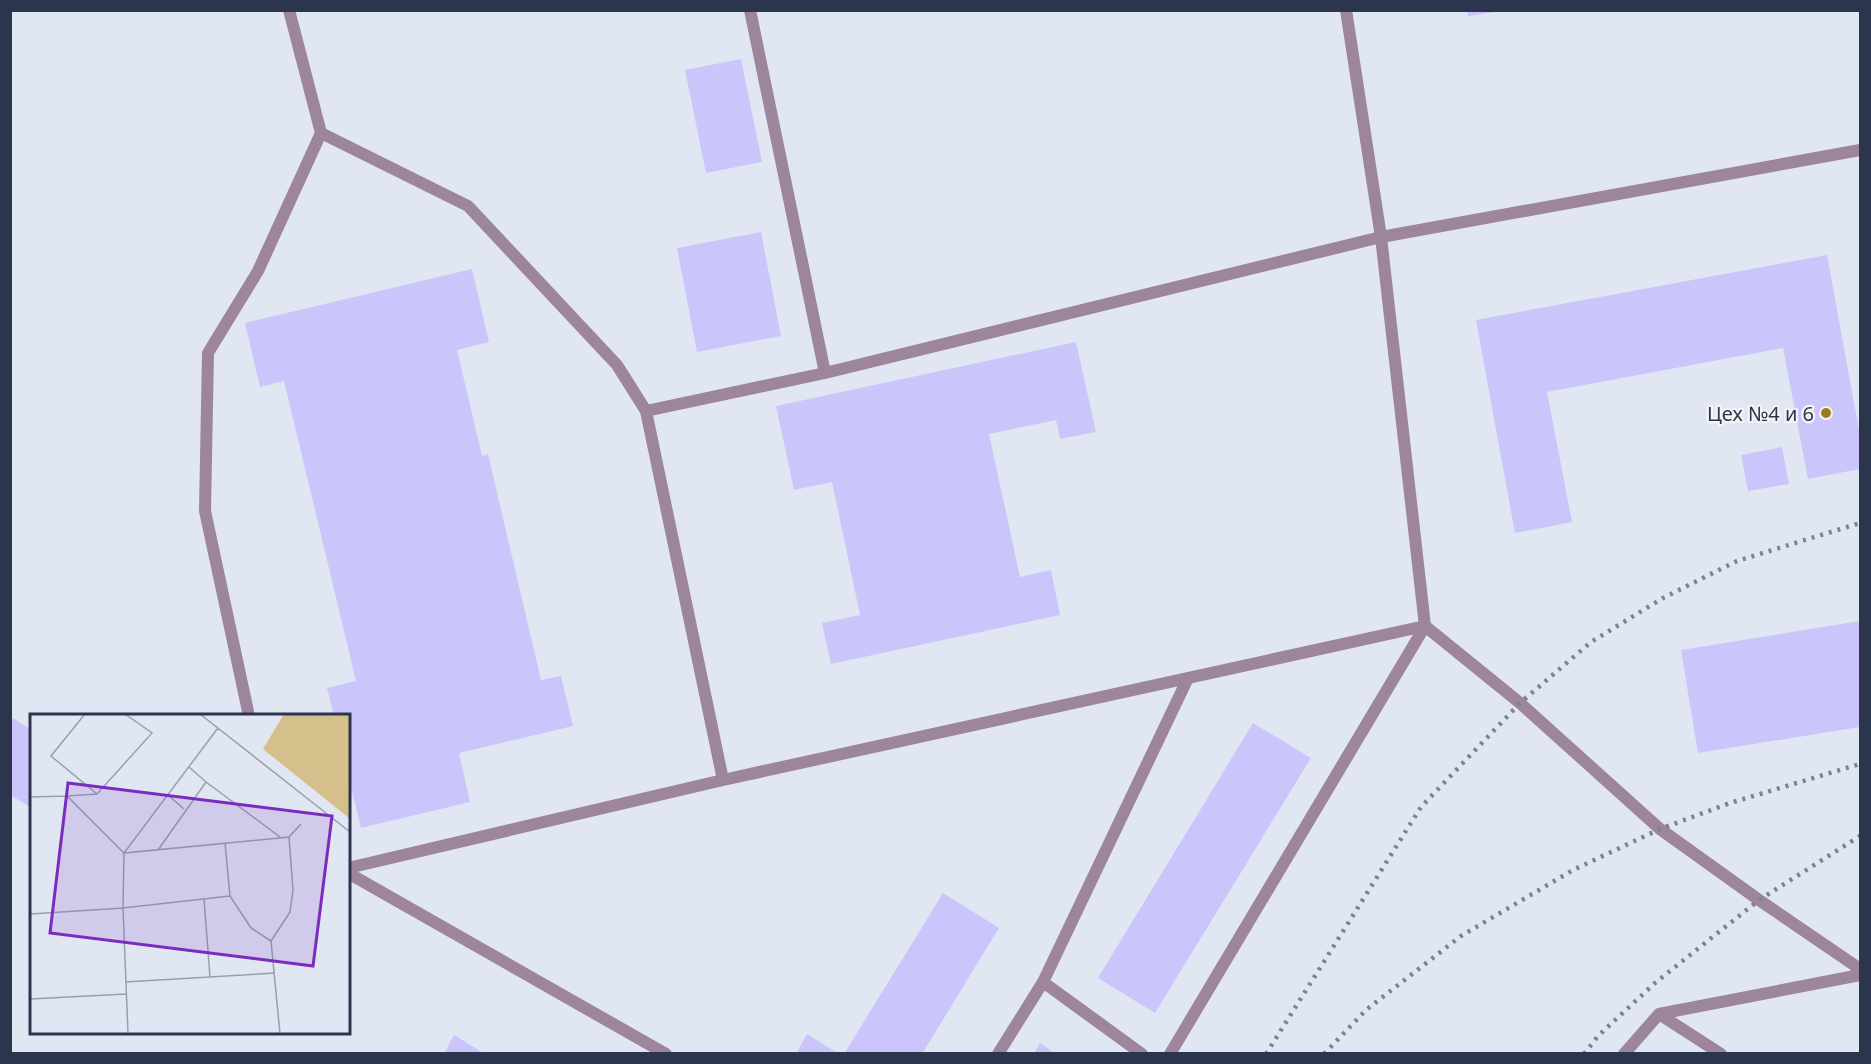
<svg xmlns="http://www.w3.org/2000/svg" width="1871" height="1064" font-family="'Noto Sans',sans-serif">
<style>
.building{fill:#cac6fc}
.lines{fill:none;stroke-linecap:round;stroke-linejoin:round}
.lane{stroke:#9d859b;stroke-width:12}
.rail{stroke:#7a8295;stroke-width:4.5;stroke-dasharray:3 6;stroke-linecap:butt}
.poi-dot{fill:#9a7b25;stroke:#f4f4f4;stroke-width:2}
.labels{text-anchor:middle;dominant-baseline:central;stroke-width:4.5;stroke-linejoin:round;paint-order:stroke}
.poi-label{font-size:20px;fill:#2c354e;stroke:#f4f4f4;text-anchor:end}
.inset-road{fill:none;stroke:#999fb1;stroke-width:1.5}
.view{fill:#7b2cbf;fill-opacity:0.15;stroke:#7b2cbf;stroke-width:3}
.inset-edge{fill:none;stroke:#2c354e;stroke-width:3}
</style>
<rect width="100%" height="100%" fill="#e1e6f3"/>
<!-- building -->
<path class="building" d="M1467 10H1495V12L1468 16Z
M741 59 762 162 706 173 685 70Z
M761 232 781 336 697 352 677 248Z
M1827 255 1860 435V469L1808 479 1783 348 1547 392 1572 522 1515 533 1476 320Z
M472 269 489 342 457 350 482 456 488 454 541 680 561 676 573 726 459 753 470 802 361 828 348 775V716H334L327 688 356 681 284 381 260 387 245 323Z
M1076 342 1096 432 1060 439 1056 420 989 434 1020 577 1051 570 1060 615 831 664 822 623 860 615 832 482 794 490 776 406Z
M1782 447 1789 484 1748 491 1741 455Z
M1860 621V727L1698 753 1681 650Z
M13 718 32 730V808L10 795V722Z
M1253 723 1311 758 1155 1013 1098 978Z
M943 893 999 928 922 1054H844Z
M807 1034 839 1054H796Z
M454 1035 485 1054H444Z
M1040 1043 1056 1054H1034Z"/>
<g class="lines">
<!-- lane -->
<path class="lane" d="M289 10 321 133 468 206 617 365 646 411 723 780
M750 10 825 373
M1346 10 1381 237 1860 150
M646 411 825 373 1381 237 1425 626 1520 703 1660 829 1759 900 1860 969
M249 716 205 511 208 353 258 271 321 133
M348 868 723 780 1425 626 1170 1054
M348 873 666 1054
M1043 982 1142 1054
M1659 1014 1721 1054
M998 1054 1043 982 1188 678
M1624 1054 1659 1014 1860 975"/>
<!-- rail -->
<path class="rail" d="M1266 1054 1421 807 1520 703 1591 642 1663 598 1737 561 1860 523
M1324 1054 1366 1010 1461 936 1573 870 1660 829 1730 803 1860 764
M1584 1054 1598 1036 1655 983 1759 900 1860 836"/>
</g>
<!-- markers -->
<circle class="poi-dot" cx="1826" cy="413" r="6"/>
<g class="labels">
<!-- poi labels -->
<g class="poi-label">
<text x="1814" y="413">Цех №4 и 6</text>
</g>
</g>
<!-- overview -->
<g transform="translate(30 714)">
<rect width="320" height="320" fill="#e1e6f3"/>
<path d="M254 0H319V104L233 35Z" fill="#d5c08c"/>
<path class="inset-road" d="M55 0 21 42 67 80M170 0 320 118M188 14 94 139 259 123 271 110M159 53 176 68M138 81 154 95M37 82 67 80 122 19 95 0M0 83 37 82 94 139 93 194 200 182M195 129 200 182 221 214 241 227 250 320M128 136 176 68 250 123M174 185 180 263M0 200 93 194 98 320M241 227 260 198 263 176 259 123M95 268 245 259M0 285 96 280"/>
<path class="view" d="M38 69 302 102 283 252 20 219Z"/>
<rect width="320" height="320" class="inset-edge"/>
</g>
<!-- border -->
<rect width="1871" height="1064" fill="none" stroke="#2c354e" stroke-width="24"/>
</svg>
